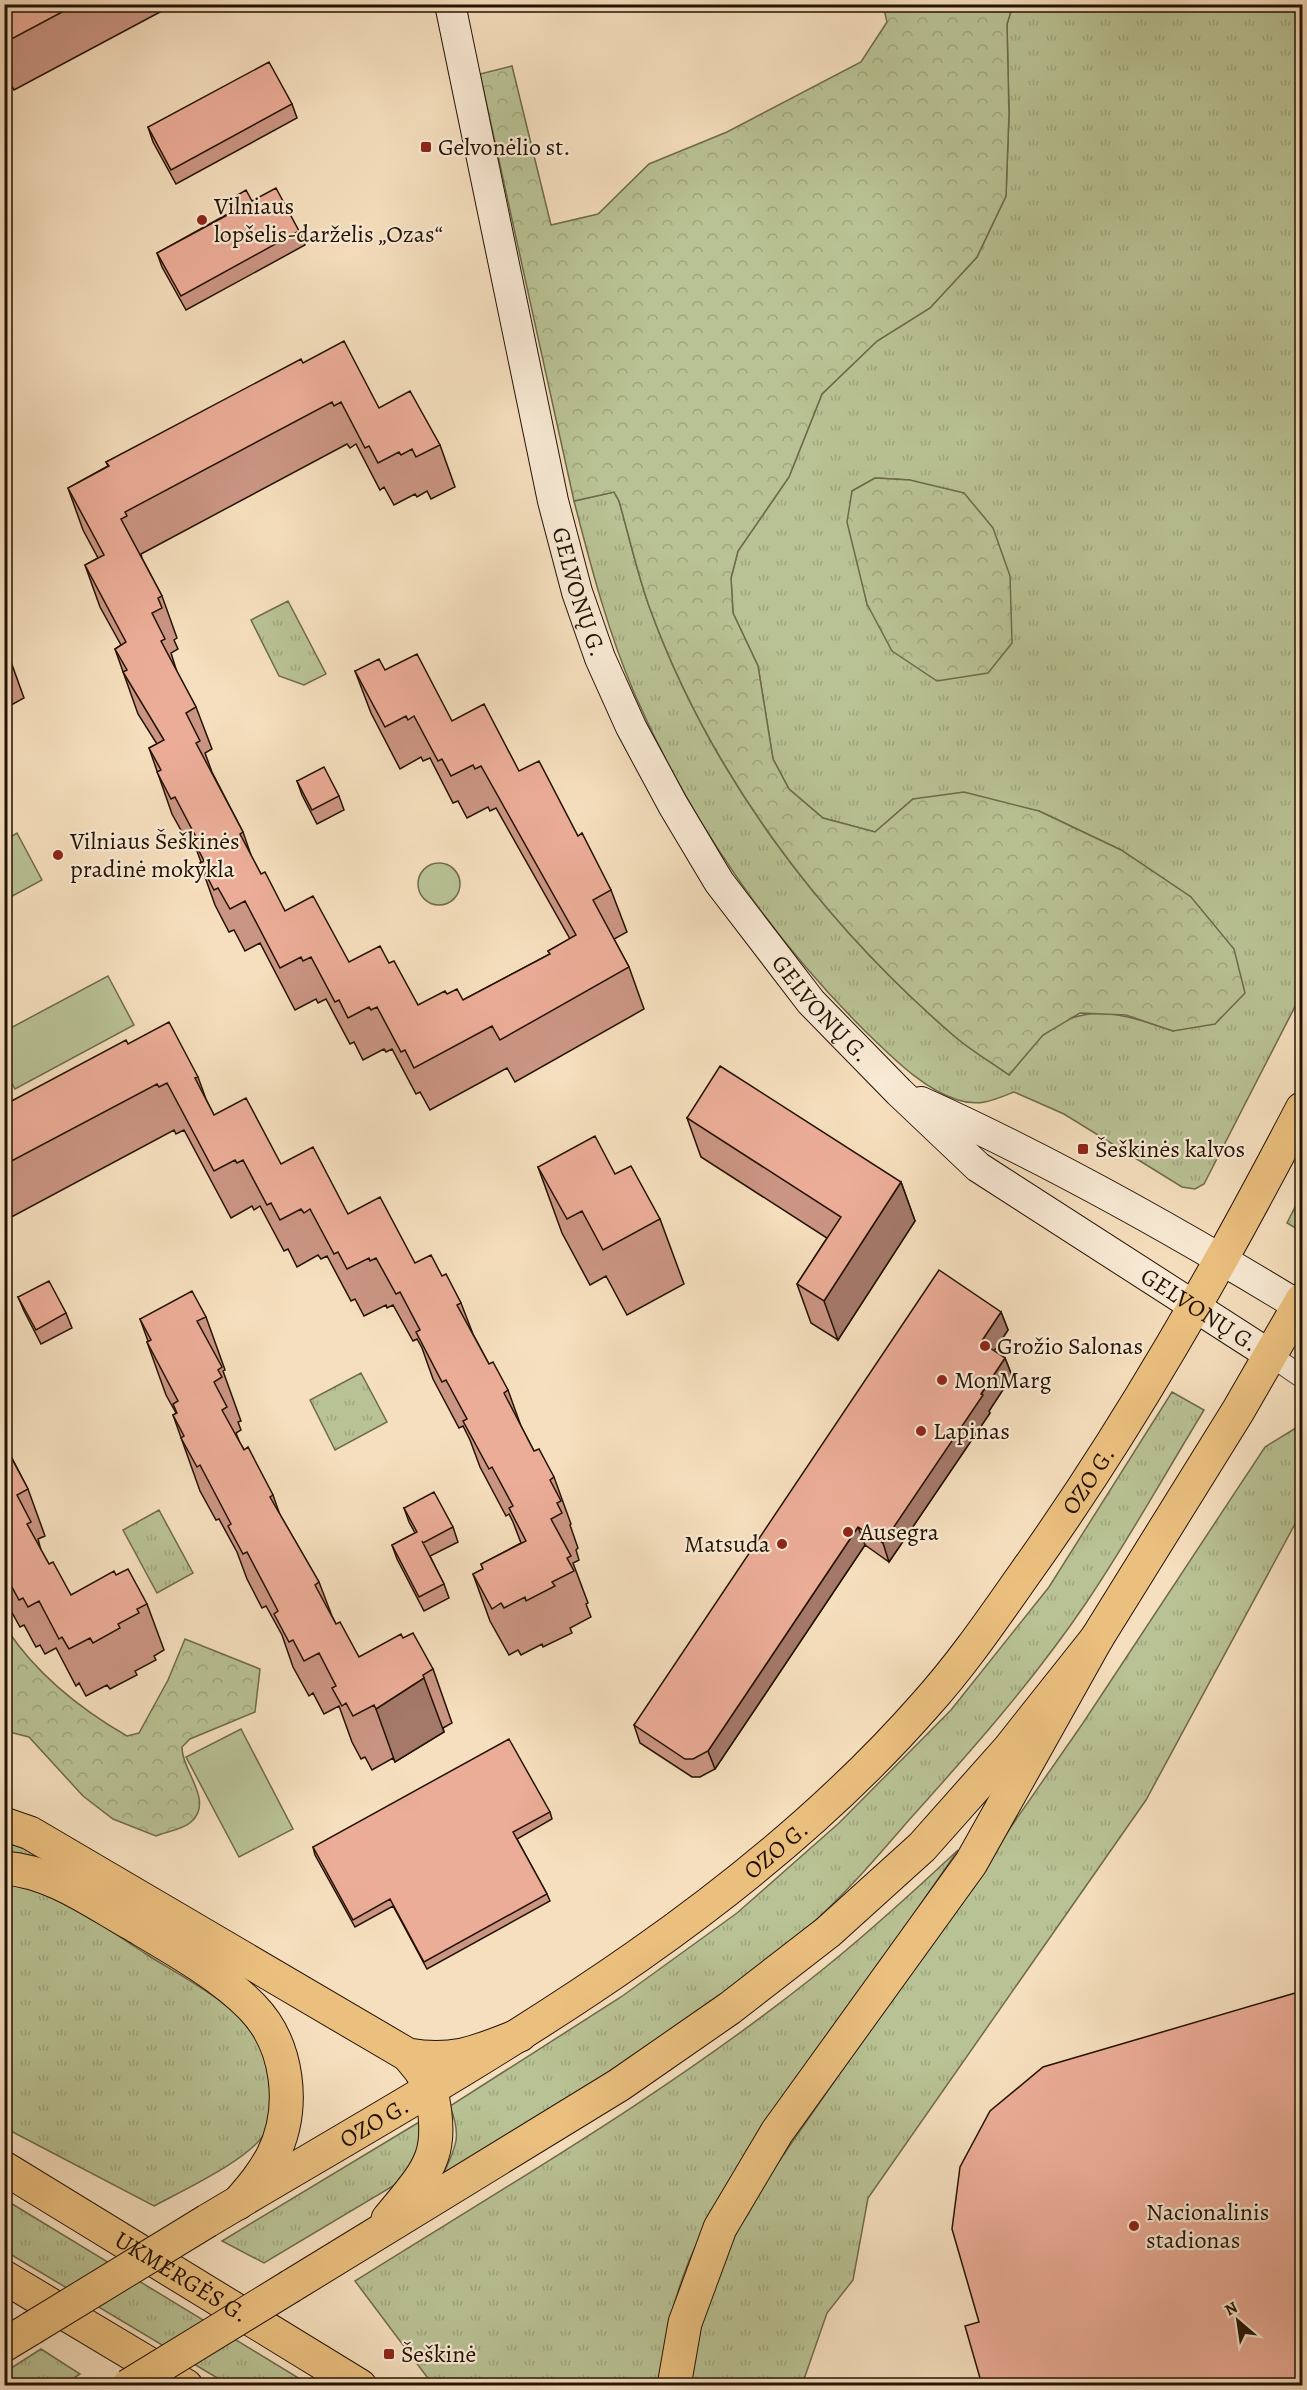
<svg xmlns="http://www.w3.org/2000/svg" width="1307" height="2390" font-family="Alegreya,serif">
<style>
.grass{fill:url(#grass-tufts);stroke:#6e6a4c;stroke-width:1.5;fill-rule:evenodd}
.forest{fill:url(#forest-crowns);stroke:#6e6a4c;stroke-width:1.5}
.garden{fill:#b9c294;stroke:#6e6a4c;stroke-width:1.5}
.lines{fill:none;stroke-linecap:round;stroke-linejoin:round}
.minor-casing{stroke:#584532;stroke-width:23}
.secondary-casing{stroke:#231203;stroke-width:32}
.primary-casing{stroke:#231203;stroke-width:35}
.trunk-casing{stroke:#231203;stroke-width:35}
.minor{stroke:#f9ead5;stroke-width:21}
.secondary{stroke:#f9ead5;stroke-width:30}
.primary{stroke:#ebc07f;stroke-width:33}
.trunk{stroke:#ebc07f;stroke-width:33}
.primary-bridge-casing{stroke:#231203;stroke-width:35;stroke-linecap:butt}
.primary-bridge{stroke:#ebc07f;stroke-width:33}
.wall{fill:#cb9583;stroke:#231203;stroke-width:1.5}
.shaded-wall{fill:#a5796a;stroke:#231203;stroke-width:1.5}
.building{fill:#ecad98;stroke:#231203;stroke-width:1.5}
.poi-dot{fill:#8f2418;stroke:#f9ead5;stroke-width:2}
.labels{text-anchor:middle;dominant-baseline:central;stroke-width:4.5;stroke-linejoin:round;paint-order:stroke}
.poi-label{font-size:24px;fill:#231203;stroke:#f9ead5;text-anchor:start}
.street-label{font-size:24px;fill:#231203;stroke:#f9ead5}
</style>
<defs>
<pattern id="grass-tufts" width="24" height="20" patternUnits="userSpaceOnUse" patternTransform="scale(1.5)"><rect width="24" height="20" fill="#b9c294"/><path d="M3 7l-1-3M5 7V3M7 7l1-3M15 17l-1-3M17 17v-4M19 17l1-3" fill="none" stroke="#9fa67e"/></pattern>
<pattern id="forest-crowns" width="20" height="18" patternUnits="userSpaceOnUse" patternTransform="scale(1.5)"><rect width="20" height="18" fill="#b9c294"/><path d="M2 6a3 3 0 1 1 6 0M12 15a3 3 0 1 1 6 0" fill="none" stroke="#9fa67e"/></pattern>
</defs>
<rect width="100%" height="100%" fill="#f6dfbe"/>
<filter id="stains"><feTurbulence type="fractalNoise" baseFrequency=".00333" numOctaves="4"/><feColorMatrix values="0 0 0 0 .2 0 0 0 0 .09 0 0 0 0 .02 0 0 0 .5 -.17"/></filter>
<radialGradient id="worn" r=".72"><stop offset=".6" stop-color="#630" stop-opacity="0"/><stop offset="1" stop-color="#630" stop-opacity=".3"/></radialGradient>
<!-- grass -->
<path class="grass" d="M1013 5H1302V993L1204 1184 1195 1189 1182 1187 1064 1114 1014 1092C994 1100 979 1107 958 1100 923 1089 893 1058 867 1033 770 937 690 820 635 695 608 632 591 567 574 501L614 492 619 501C629 536 637 572 649 606 709 773 820 920 953 1035 970 1050 991 1062 1009 1075 1020 1062 1030 1047 1042 1036 1083 999 1127 1015 1173 1031L1191 897 1121 850 1039 811 913 799 875 832 823 818 789 789 773 759 758 666 733 613 731 578 738 551 789 477 822 394 877 341 930 308 977 257 1006 196 1009 114 1007 24ZM875 478 910 480 867 604 859 563 852 491Z
M288 601 326 674 304 685 279 676 251 620Z
M1302 1193V1232L1287 1223Z
M361 1373 387 1422 335 1450 310 1400Z
M1172 1392 1204 1410C1165 1474 1128 1541 1086 1603 1034 1680 971 1751 909 1820 877 1857 844 1896 807 1928 698 2026 567 2098 443 2175 456 2146 462 2137 450 2106L621 1997 737 1913 839 1823 951 1710 1049 1587Z
M1299 1426H1302V1511L1146 1800 868 2198 853 2280 827 2313 802 2385 687 2386 703 2303 752 2200 1083 1723 1265 1447Z
M159 1510 193 1573 157 1593 123 1530Z
M4 1837 83 1874 5 1856Z
M958 1850 733 2176C689 2249 669 2300 659 2385H433L355 2281C510 2184 669 2092 812 1978 863 1938 911 1894 958 1850Z
M4 1884C24 1886 43 1893 61 1902 91 1916 118 1936 146 1954 185 1979 236 2003 260 2043 276 2069 278 2104 266 2131 253 2158 182 2191 154 2206L5 2128Z
M421 2121 425 2133 403 2180 264 2263 222 2241Z
M4 2199 310 2385H229L5 2251Z
M41 2349 80 2374 63 2385H5V2372Z"/>
<!-- forest -->
<path class="forest" d="M883 5H1013L1007 24 1009 114 1006 196 977 257 930 308 877 341 822 394 789 477 738 551 731 578 733 613 758 666 773 759 789 789 823 818 875 832 913 799 964 792 1039 811 1121 850 1191 897 1234 949 1245 993 1215 1024 1173 1031 1126 1015 1080 1013 1043 1035 1009 1075C991 1062 970 1050 953 1035 820 920 709 772 649 606 637 572 629 536 619 501L614 492 574 501 480 74 512 66 551 225 598 214 649 164 727 132 861 62 887 22Z
M875 478 910 480 964 493 993 528 1010 576 1012 643 988 673 937 681 892 651 867 604 847 522 852 491Z
M8 1631C37 1674 82 1710 127 1736L139 1733 168 1680 185 1639 260 1669 255 1712 190 1739 182 1747C181 1770 215 1801 191 1822 184 1829 166 1832 156 1836L113 1819 83 1796 29 1737 5 1731 4 1632Z"/>
<!-- garden -->
<path class="garden" d="M17 833 42 880 5 900V840Z
M418 884a21 21 0 1 1 42 0a21 21 0 1 1-42 0Z
M108 976 134 1025 15 1089 5 1071V1031Z
M241 1729 293 1829 239 1857 186 1757Z"/>
<g class="lines">
<defs>
<path id="minor" d="M1270 1355 1302 1377"/>
<g id="secondary">
<path id="s1" d="M450 4 553 501 577 592 600 658 631 727 673 805 719 882 811 1002 899 1092 978 1167 1270 1355"/>
<path d="M921 1102C1052 1161 1176 1231 1299 1306"/>
</g>
<g id="primary">
<path d="M388 2219C429 2169 445 2157 431 2090"/>
<path id="s2" d="M207 2221C460 2070 729 1929 926 1704 962 1664 992 1620 1023 1576 1129 1428 1218 1270 1302 1109"/>
<path d="M291 2286 619 2085 730 2008 828 1932 922 1847 1009 1749 1097 1638 1238 1411 1302 1300"/>
<path d="M4 2345 32 2328"/>
</g>
<g id="trunk">
<path d="M4 1824 30 1833 408 2055C454 2063 477 2052 520 2035"/>
<path d="M4 1868C51 1871 93 1902 132 1924 171 1947 221 1975 252 2007 289 2045 296 2108 273 2155 264 2173 251 2188 238 2203"/>
<path d="M408 2055 421 2071 431 2090"/>
<path id="s3" d="M4 2168 360 2386"/>
<path d="M4 2277 186 2386"/>
<path d="M674 2386 685 2323 720 2228 777 2132 971 1863 1097 1638"/>
</g>
</defs>
<!-- minor casing -->
<use href="#minor" class="minor-casing"/>
<!-- secondary casing -->
<use href="#secondary" class="secondary-casing"/>
<!-- primary casing -->
<use href="#primary" class="primary-casing"/>
<!-- trunk casing -->
<use href="#trunk" class="trunk-casing"/>
<!-- minor -->
<use href="#minor" class="minor"/>
<!-- secondary -->
<use href="#secondary" class="secondary"/>
<!-- primary -->
<use href="#primary" class="primary"/>
<!-- trunk -->
<use href="#trunk" class="trunk"/>
<defs>
<path id="primary-bridge" d="M32 2328 207 2221
M128 2386 291 2286"/>
</defs>
<!-- primary-bridge casing -->
<use href="#primary-bridge" class="primary-bridge-casing"/>
<!-- primary-bridge -->
<use href="#primary-bridge" class="primary-bridge"/>
</g>
<!-- wall -->
<path class="wall" d="M4 4H175L14 90 4 73Z
M292 104 297 118 176 184 153 142 148 127Z
M229 200 252 201 299 231 305 245 186 310 162 267 157 253 233 211Z
M303 363 440 445 455 487 431 499 427 491 417 497 415 494 394 505 384 487 380 490 356 444 350 448 347 444 141 554 142 558 162 596 177 638 174 640 178 649 171 653 177 672 196 707 212 749 205 753 212 772 243 832 252 858 261 874 285 911 349 962 389 963 418 1005 447 994 463 1000 550 954 548 951 570 939 496 808 490 811 488 807 467 818 458 801 453 803 430 758 423 761 421 757 400 769 371 713 355 671 385 670 519 771 578 836 611 890 627 932 614 939 629 967 644 1009 515 1082 507 1068 430 1110 420 1092 416 1094 392 1049 386 1052 384 1049 363 1060 354 1042 350 1044 326 999 318 1003 316 999 295 1010 260 943 245 951 234 930 229 932 215 905 200 863 201 862 197 851 191 839 187 841 172 814 149 748 157 744 138 714 115 649 121 645 100 607 85 565 98 558 83 530 68 488 108 466 106 462Z
M4 649 10 659 24 698 4 709Z
M297 781 339 796 344 810 317 824 302 795Z
M128 1044 198 1077 206 1099 214 1115 415 1263 442 1276 461 1303 473 1334 489 1364 508 1390 521 1426 534 1451 554 1477 571 1524 570 1525 578 1548 576 1550 579 1560 573 1563 588 1603 586 1604 591 1617 570 1628 572 1633 543 1647 542 1644 521 1655 518 1650 509 1655 490 1621 473 1574 483 1569 481 1564 521 1543 513 1522 509 1514 506 1516 480 1467 470 1440 463 1426 459 1428 433 1379 422 1348 417 1339 413 1341 393 1305 387 1308 386 1305 364 1316 355 1299 351 1301 327 1256 321 1259 318 1255 297 1267 288 1249 284 1251 260 1206 254 1210 252 1206 231 1218 184 1130 176 1134 174 1130 4 1221V1105Z
M687 1118 901 1182 915 1221 838 1340 811 1323 797 1284 827 1238 701 1157Z
M538 1167 615 1174 660 1219 684 1284 627 1315 606 1276 590 1285 562 1233Z
M18 1297 66 1313 72 1328 41 1344 24 1311Z
M1001 1312 1008 1330 994 1351 1005 1358 1012 1376 989 1411 990 1413 889 1562 865 1545 715 1769 700 1777H692L640 1743 634 1725Z
M206 1317 225 1370 223 1371 241 1421 238 1422 241 1430 236 1433 240 1443 273 1495 280 1515 319 1582 332 1616 336 1624 359 1657 403 1638 433 1669 452 1723 443 1728 444 1732 395 1762 393 1758 372 1770 365 1757 361 1759 352 1742 339 1706 324 1714 313 1693 309 1696 293 1667 282 1635 266 1606 262 1608 247 1579 237 1552 219 1519 216 1520 200 1491 173 1415 176 1413 166 1395 147 1342 148 1341 140 1319Z
M4 1417 11 1434 4 1438Z
M4 1439 11 1456 28 1489 45 1536 38 1539 41 1550 49 1564 71 1595 116 1575 147 1604 164 1650 154 1656 156 1660 135 1671 137 1675 110 1689 107 1685 86 1696 79 1683 76 1686 56 1648 45 1654 40 1645 36 1647 24 1625 20 1627 5 1600 4 1597Z
M404 1508 453 1527 458 1542 430 1556 444 1584 449 1598 424 1611 397 1559 392 1545 415 1533 409 1522Z
M550 1812 552 1819 517 1839 547 1894 550 1901 427 1969 393 1906 355 1927 315 1855 313 1847Z"/>
<!-- shaded-wall -->
<path class="shaded-wall" d="M901 1182 915 1221 838 1340 824 1301Z
M1001 1312 1008 1330 988 1360 981 1342Z
M1005 1358 1012 1376 989 1411 990 1413 889 1562 883 1543Z
M858 1527 865 1545 715 1769 708 1751Z
M424 1678 444 1732 395 1762 376 1709Z"/>
<!-- building -->
<path class="building" d="M4 4H77L4 43Z
M269 62 292 104 171 170 148 127Z
M276 188 299 231 181 296 157 253 235 211 229 200 246 190 252 201Z
M344 341 379 408 410 391 440 445 416 457 412 449 401 455 399 452 378 463 369 446 365 448 341 402 334 406 332 402 125 512 127 516 121 519 162 596 158 598 162 608 152 613 165 639 161 641 196 707 186 713 200 741 196 743 243 832 240 834 261 874 265 872 285 911 313 896 349 962 380 946 389 963 394 961 418 1005 445 991 447 994 457 989 463 1000 550 954 548 951 576 935 481 766 475 769 473 765 451 776 442 759 438 761 414 716 408 720 406 716 385 727 355 671 379 659 385 670 417 654 452 721 484 704 519 771 539 761 578 836 582 833 611 890 593 900 629 967 500 1040 492 1026 414 1068 405 1050 401 1052 377 1007 371 1010 369 1007 348 1018 339 1000 335 1002 311 957 303 961 301 957 280 968 245 901 230 909 218 888 214 890 200 863 204 861 193 839 196 837 175 797 171 799 157 772 161 770 149 748 164 740 123 672 127 670 115 649 126 642 85 565 104 555 68 488 109 466 106 462 301 359 303 363Z
M4 649 10 659 4 662Z
M324 767 339 796 312 810 297 781Z
M169 1022 198 1077 195 1078 214 1115 246 1098 281 1164 313 1147 348 1214 380 1197 415 1263 431 1255 442 1276 446 1274 461 1303 457 1305 489 1364 493 1362 508 1390 504 1393 534 1451 539 1449 554 1477 550 1480 561 1501 557 1503 562 1513 551 1519 571 1556 567 1558 574 1571 552 1582 555 1586 526 1601 525 1597 504 1608 501 1603 492 1609 473 1574 483 1569 481 1564 526 1541 509 1508 513 1506 492 1467 489 1469 463 1421 467 1419 446 1380 442 1382 416 1332 420 1330 400 1292 396 1294 376 1258 370 1261 369 1258 347 1269 338 1252 334 1254 310 1209 304 1213 301 1209 280 1220 271 1203 267 1205 243 1160 237 1163 235 1160 214 1171 167 1083 159 1087 157 1084 4 1165V1105L126 1040 128 1044Z
M720 1066 901 1182 824 1301 797 1284 841 1217 687 1118Z
M595 1136 615 1174 631 1166 660 1219 603 1250 582 1211 567 1219 538 1167Z
M939 1270 1001 1312 981 1342 1005 1358 981 1394 983 1395 883 1543 858 1527 708 1751 693 1759H685L634 1725Z
M49 1281 66 1313 36 1330 18 1297Z
M192 1291 206 1317 197 1321 222 1367 218 1370 222 1377 214 1382 227 1407 222 1410 244 1450 248 1447 273 1495 270 1497 319 1582 315 1585 336 1624 340 1622 359 1657 401 1634 403 1638 413 1633 433 1669 423 1675 424 1678 376 1709 374 1705 353 1716 346 1703 342 1706 332 1688 336 1686 319 1653 304 1661 293 1640 289 1642 274 1614 278 1611 247 1552 243 1554 228 1526 231 1524 200 1465 197 1467 181 1438 184 1436 173 1415 177 1413 173 1404 178 1401 147 1342 151 1340 140 1319Z
M4 1444 28 1489 17 1495 31 1522 27 1524 49 1564 53 1562 71 1595 114 1571 116 1575 128 1569 147 1604 137 1609 139 1613 118 1624 120 1628 93 1643 90 1638 69 1649 62 1637 59 1639 39 1601 28 1607 23 1598 19 1600 7 1578 4 1579Z
M434 1492 453 1527 423 1543 422 1541 444 1584 419 1597 392 1545 417 1532 404 1508Z
M509 1739 550 1812 513 1832 547 1894 424 1962 390 1899 353 1920 313 1847Z
M1302 1991V2385H982L965 2326 979 2322 952 2229 960 2167 990 2111 1043 2067Z"/>
<!-- markers -->
<g class="poi-dot">
<rect x="420" y="141" width="12" height="12" rx="3"/>
<circle cx="202" cy="220" r="6"/>
<circle cx="58" cy="855" r="6"/>
<rect x="1077" y="1143" width="12" height="12" rx="3"/>
<circle cx="985" cy="1346" r="6"/>
<circle cx="942" cy="1380" r="6"/>
<circle cx="921" cy="1431" r="6"/>
<circle cx="848" cy="1532" r="6"/>
<circle cx="782" cy="1544" r="6"/>
<circle cx="1134" cy="2226" r="6"/>
<rect x="383" y="2348" width="12" height="12" rx="3"/>
</g>
<g class="labels">
<!-- poi labels -->
<g class="poi-label">
<text x="438" y="147">Gelvonėlio st.</text>
<text x="214" y="206">Vilniaus<tspan x="214" dy="28">lopšelis-darželis „Ozas“</tspan></text>
<text x="70" y="841">Vilniaus Šeškinės<tspan x="70" dy="28">pradinė mokykla</tspan></text>
<text x="1095" y="1149">Šeškinės kalvos</text>
<text x="997" y="1346">Grožio Salonas</text>
<text x="954" y="1380">MonMarg</text>
<text x="933" y="1431">Lapinas</text>
<text x="860" y="1532">Ausegra</text>
<text x="770" y="1544" text-anchor="end">Matsuda</text>
<text x="1146" y="2212">Nacionalinis<tspan x="1146" dy="28">stadionas</tspan></text>
<text x="401" y="2354">Šeškinė</text>
</g>
<!-- street labels -->
<g class="street-label">
<text stroke="none"><textPath href="#s1" startOffset="602">GELVONŲ G.</textPath></text>
<text stroke="none"><textPath href="#s1" startOffset="1088">GELVONŲ G.</textPath></text>
<text stroke="none"><textPath href="#s1" startOffset="1575">GELVONŲ G.</textPath></text>
<text stroke="none"><textPath href="#s2" startOffset="1166">OZO G.</textPath></text>
<text stroke="none"><textPath href="#s2" startOffset="680">OZO G.</textPath></text>
<text stroke="none"><textPath href="#s2" startOffset="194">OZO G.</textPath></text>
<text stroke="none"><textPath href="#s3" startOffset="208">UKMERGĖS G.</textPath></text>
</g>
</g>
<!-- margin -->
<rect width="1307" height="2390" fill="none" stroke="#f6dfbe" stroke-width="24"/>
<rect x="6" y="6" width="1295" height="2378" fill="none" stroke="#231203" stroke-width="3"/>
<rect x="12" y="12" width="1283" height="2366" fill="none" stroke="#231203" stroke-width="1.5"/>
<!-- north arrow -->
<g transform="translate(1238 2321) rotate(331)" stroke="#f9ead5" stroke-width="4.5" paint-order="stroke">
<path d="M0-4.5L10 22L0 15L-10 22Z" fill="#231203"/>
<text y="-9" font-size="16" font-weight="bold" text-anchor="middle" fill="#231203">N</text>
</g>
<rect width="100%" height="100%" filter="url(#stains)"/>
<rect width="100%" height="100%" fill="url(#worn)"/>
</svg>
